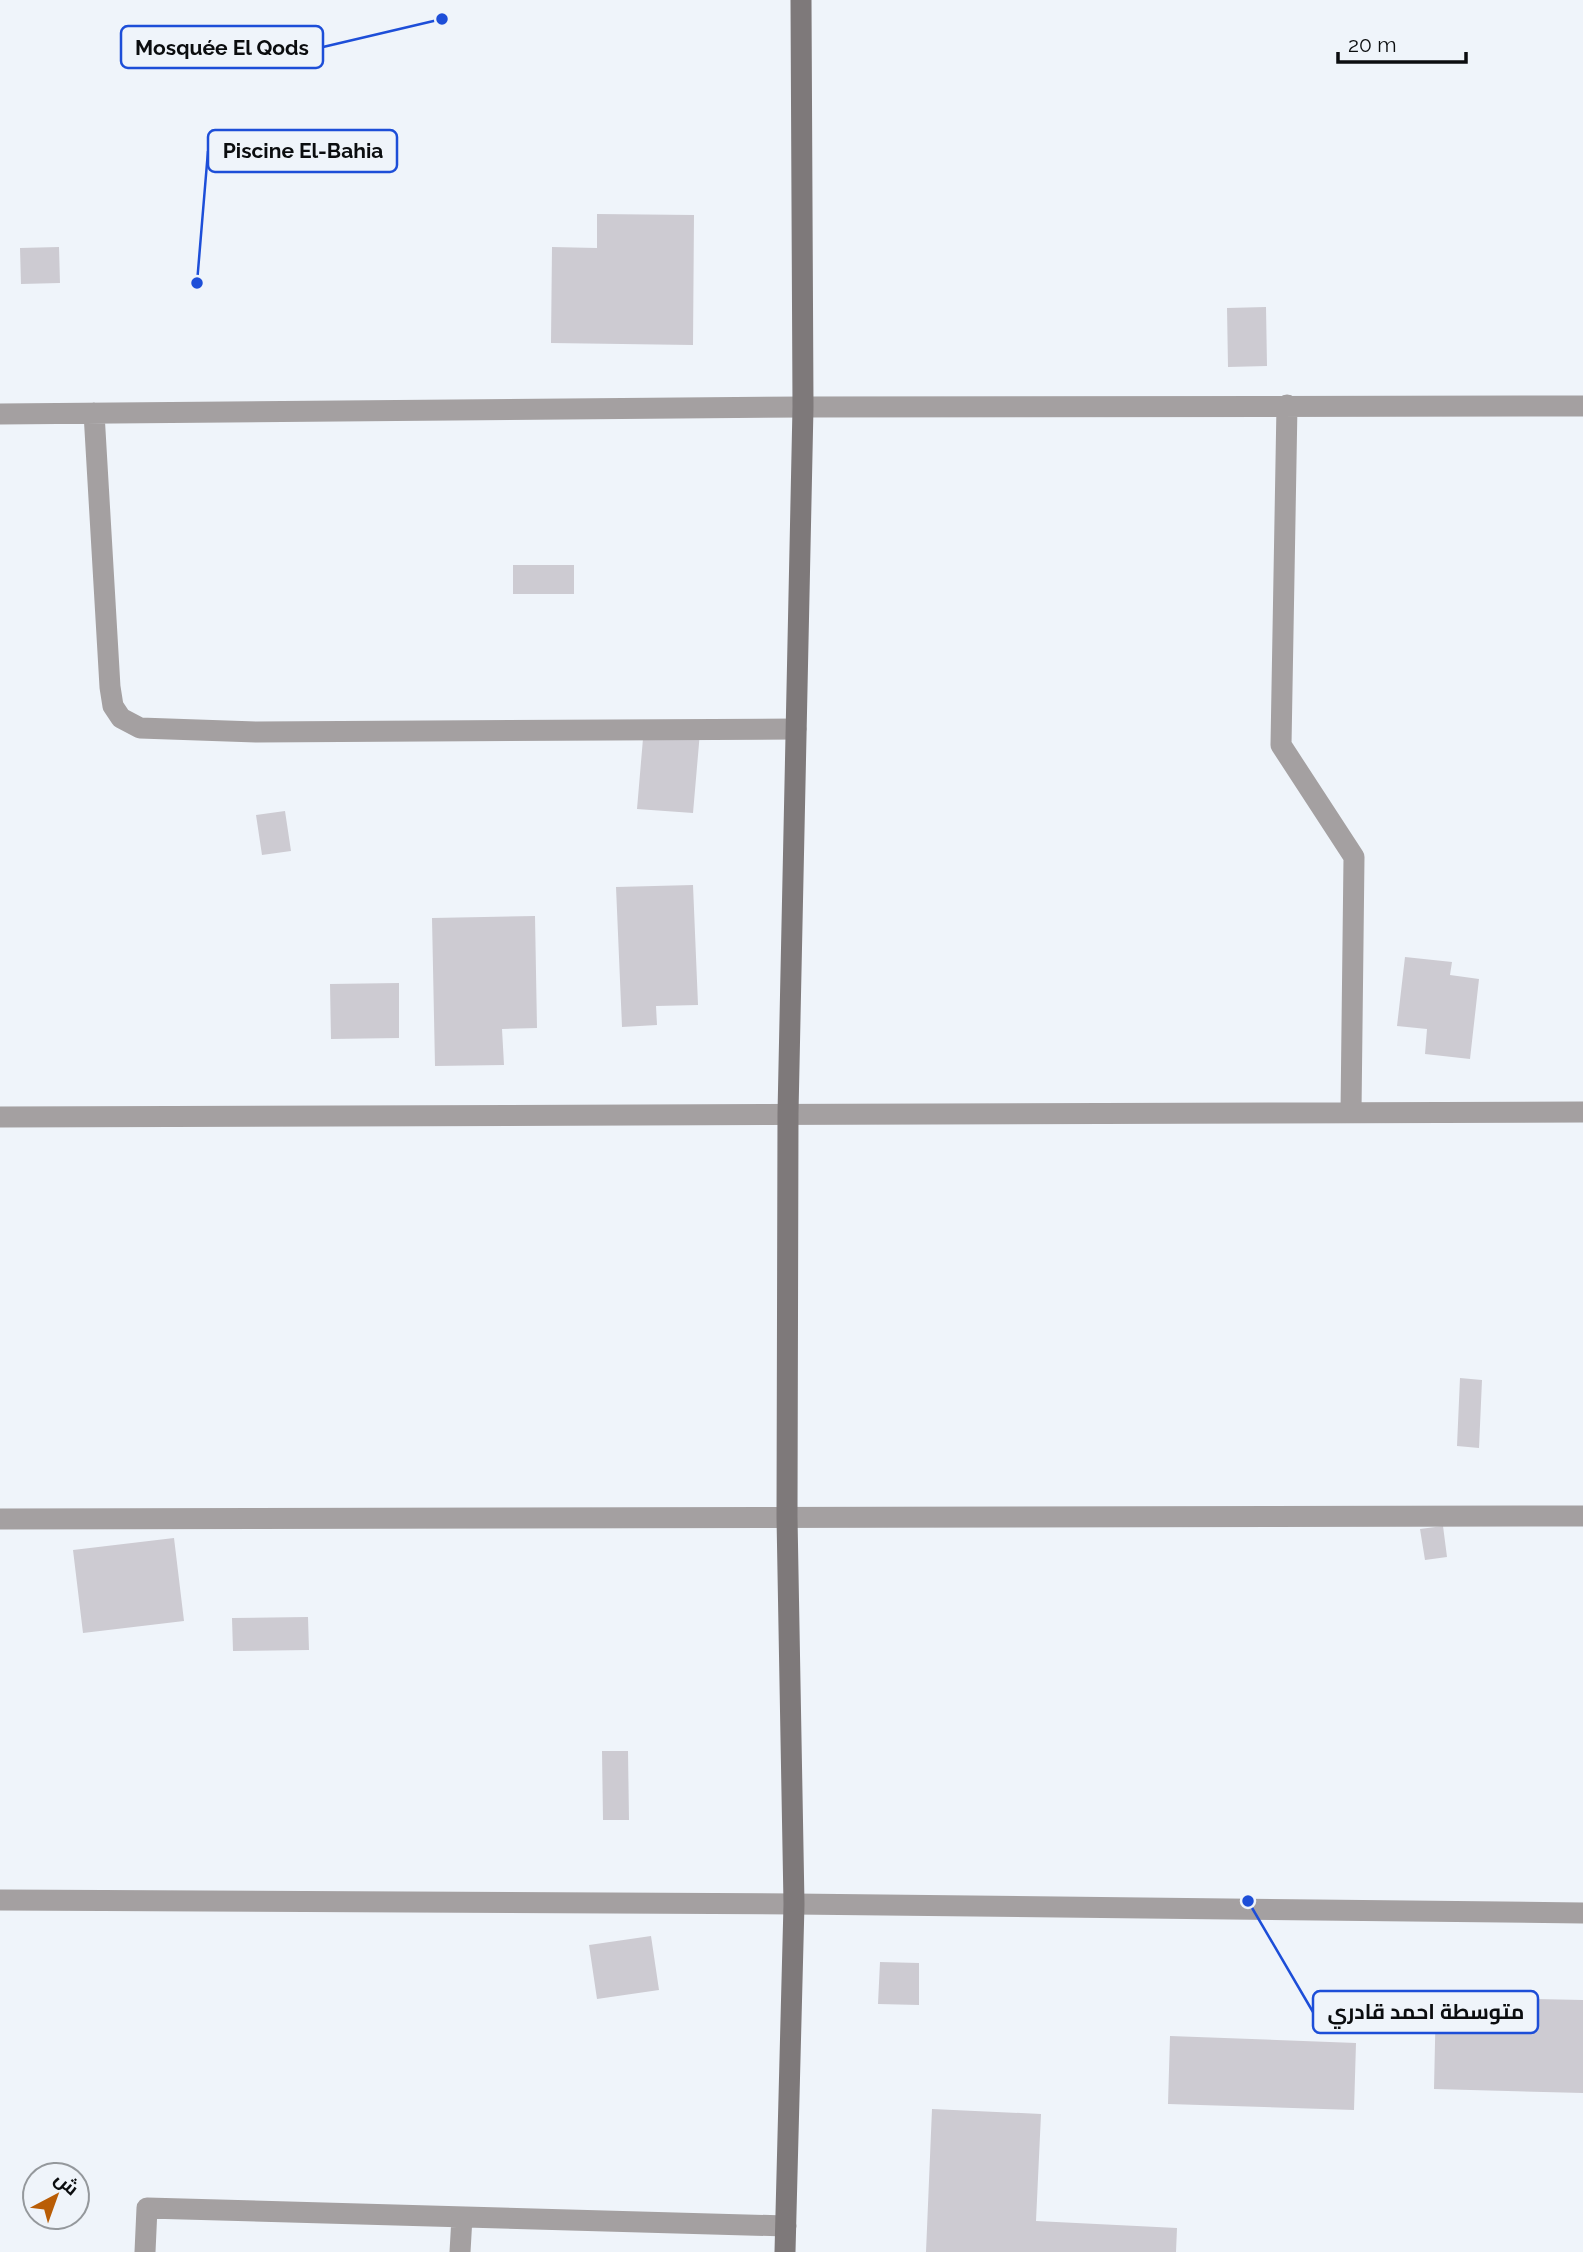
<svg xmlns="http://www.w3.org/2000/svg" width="1583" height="2252" font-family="Raleway,Cairo,sans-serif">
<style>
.building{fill:#cdcbd2}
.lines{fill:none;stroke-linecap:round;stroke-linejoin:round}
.street{stroke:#a4a0a1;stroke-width:21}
.secondary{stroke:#7e797a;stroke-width:21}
.leader{fill:none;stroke:#1d4ed8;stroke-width:2.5}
.callout-dot{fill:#1d4ed8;stroke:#eff4fa;stroke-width:2.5}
.callout{fill:#eff4fa;stroke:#1d4ed8;stroke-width:2.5}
.callout-label{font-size:21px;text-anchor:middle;font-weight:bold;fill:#0b0d0f}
</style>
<rect width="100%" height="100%" fill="#eff4fa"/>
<!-- building -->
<path class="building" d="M597 214 694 215 693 345 551 343 552 247 597 248Z
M59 247 60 283 21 284 20 248Z
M1266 307 1267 366 1228 367 1227 308Z
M513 565H574V594H513Z
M644 727 700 732 693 813 637 809Z
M285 811 291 851 262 855 256 815Z
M693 885 698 1005 656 1006 657 1025 622 1027 616 887Z
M535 916 537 1028 502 1029 504 1065 435 1066 432 918Z
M1405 957 1452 962 1450 975 1479 979 1470 1059 1425 1054 1427 1029 1397 1026Z
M399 983V1038L331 1039 330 984Z
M1460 1378 1482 1380 1479 1448 1457 1446Z
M1443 1526 1447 1557 1425 1560 1420 1529Z
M174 1538 184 1621 83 1633 73 1550Z
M308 1617 309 1650 233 1651 232 1618Z
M602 1751H628L629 1820H603Z
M651 1936 659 1990 597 1999 589 1945Z
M880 1962 919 1963V2005L878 2004Z
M1436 1997 1583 2000V2093L1434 2089Z
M1170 2036 1356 2043 1354 2110 1168 2104Z
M932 2109 1041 2114 1036 2221 1177 2228 1176 2252H926Z"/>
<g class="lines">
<!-- street -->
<path class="street" d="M1287 405 1281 745 1354 857 1351 1112
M94 413 110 687 113 706 121 718 140 728 256 732 796 729
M0 414 803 407 1583 406
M0 1117 1583 1112
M0 1519 1583 1516
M0 1900 794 1904 1583 1913
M145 2252 147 2208 786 2226
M460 2252 462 2217"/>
<!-- secondary -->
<path class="secondary" d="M785 2252 794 1904 787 1517 788 1113 803 407 801 0"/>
</g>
<!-- callouts -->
<path class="leader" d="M442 19L323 47M197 283L208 151M1248 1901L1313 2012"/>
<g class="callout-dot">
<circle cx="442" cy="19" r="7"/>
<circle cx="197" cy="283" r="7"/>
<circle cx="1248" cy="1901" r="7"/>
</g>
<g class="callout">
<rect x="121" y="26" width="202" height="42" rx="7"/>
<rect x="208" y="130" width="189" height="42" rx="7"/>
<rect x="1313" y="1991" width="225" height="42" rx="7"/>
</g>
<g class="callout-label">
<text x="222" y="55">Mosquée El Qods</text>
<text x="303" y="158">Piscine El-Bahia</text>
<text x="1426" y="2019">متوسطة احمد قادري</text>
</g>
<!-- north arrow -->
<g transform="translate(56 2196) rotate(41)"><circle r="33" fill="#eff4fa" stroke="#94989c" stroke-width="2"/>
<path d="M0-5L12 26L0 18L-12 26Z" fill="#b95d06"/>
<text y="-10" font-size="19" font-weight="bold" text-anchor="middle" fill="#0b0d0f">ش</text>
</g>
<!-- scale -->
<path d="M1338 52v10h128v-10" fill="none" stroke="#0b0d0f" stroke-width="3.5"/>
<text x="1348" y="52" font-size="21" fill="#0b0d0f" stroke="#eff4fa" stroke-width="5" paint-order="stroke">20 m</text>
</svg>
